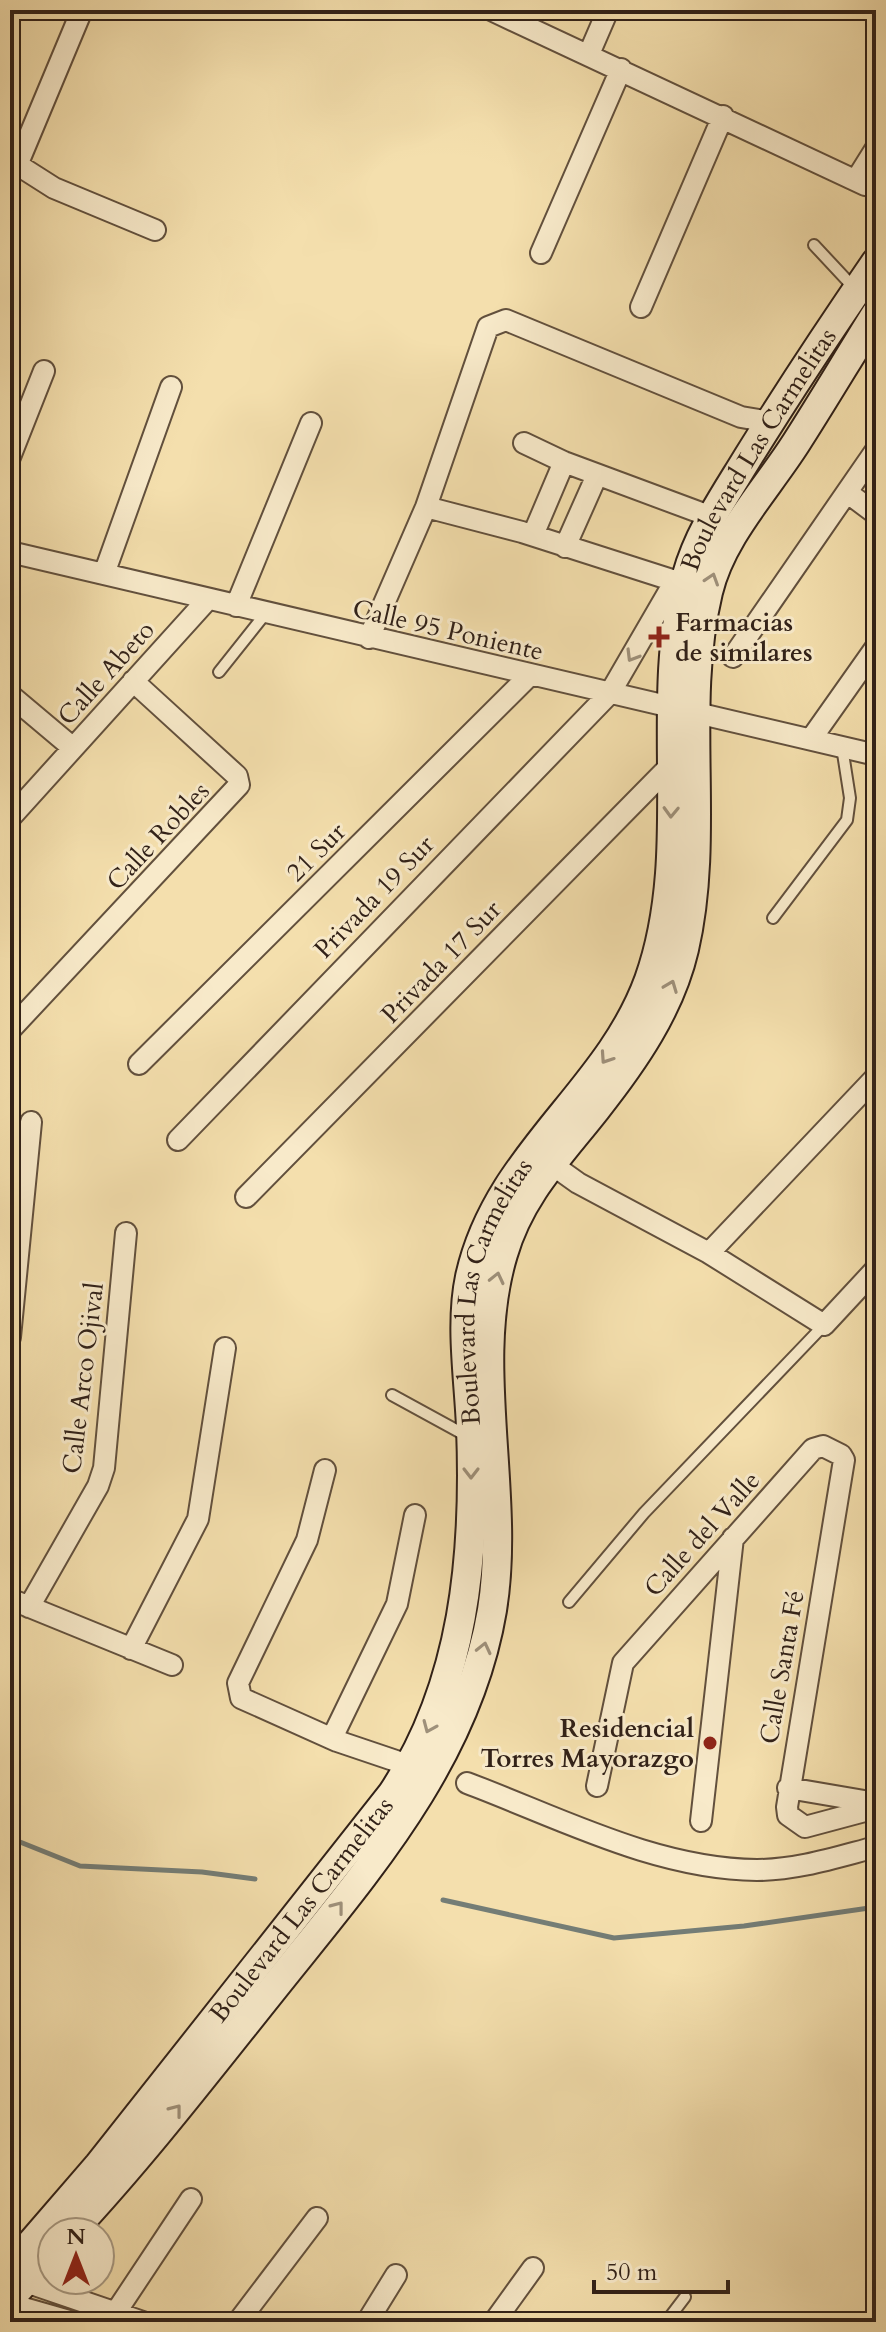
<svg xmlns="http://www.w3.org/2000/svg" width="886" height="2332" font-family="Cardo,serif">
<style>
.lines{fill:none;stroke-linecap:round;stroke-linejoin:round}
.stream{stroke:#747d76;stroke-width:5}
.lane-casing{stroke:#62503d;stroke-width:14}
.street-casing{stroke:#62503d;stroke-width:24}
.secondary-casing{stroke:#312118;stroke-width:32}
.lane{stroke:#f8eaca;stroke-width:10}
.street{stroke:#f8eaca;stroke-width:20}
.secondary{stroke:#f8eaca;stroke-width:28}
.oneway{stroke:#9e907a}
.poi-dot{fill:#8f2418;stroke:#f8eaca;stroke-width:3}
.labels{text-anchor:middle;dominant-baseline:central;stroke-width:6;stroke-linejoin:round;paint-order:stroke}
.street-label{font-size:26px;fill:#312118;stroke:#f8eaca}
.poi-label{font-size:26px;font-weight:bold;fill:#312118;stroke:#f8eaca;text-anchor:start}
</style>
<rect width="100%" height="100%" fill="#f4dfad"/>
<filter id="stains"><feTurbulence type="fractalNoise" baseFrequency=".0025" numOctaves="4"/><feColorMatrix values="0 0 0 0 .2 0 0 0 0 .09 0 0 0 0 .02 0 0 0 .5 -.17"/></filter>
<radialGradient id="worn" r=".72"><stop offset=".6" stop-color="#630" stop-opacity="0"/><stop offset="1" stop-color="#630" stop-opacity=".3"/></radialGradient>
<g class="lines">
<!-- stream -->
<path class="stream" d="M10 1838 80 1866 202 1872 255 1879
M443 1900 614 1938 744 1926 876 1907"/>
<defs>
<path id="lane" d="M814 245 856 290
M219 672 266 613
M773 918 847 820 850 798 842 747
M392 1395 467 1436
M569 1602 644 1513 824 1325
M666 2322 685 2297"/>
<path id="street" d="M491 10 865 185 876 187
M589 54 608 10
M10 160 54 188 155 230
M18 163 82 10
M856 180 876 148
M541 253 621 69
M641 307 723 116
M524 443 564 462 712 517
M10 457 44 371
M848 493 876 514
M426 507 522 532 675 581
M533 535 564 462
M565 547 597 475
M10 552 876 755
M104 574 171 387
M236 606 311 423
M369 638 426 507 488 327 506 320 741 417 770 422
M733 657 876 450
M10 695 73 748
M811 739 876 647
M10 818 208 599
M10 1030 239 785 237 776 133 681
M139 1064 529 676
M178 1140 610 693 675 581 687 577
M550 1163 578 1183 709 1253 824 1325 876 1269
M246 1197 672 764
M709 1253 876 1077
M10 1337 31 1122
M325 1470 307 1540 238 1683 241 1698 337 1741 411 1766
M10 1599 172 1665
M29 1607 98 1486 104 1468 126 1233
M131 1649 198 1519 225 1348
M332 1738 397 1604 415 1515
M467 1783C560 1818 656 1869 757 1870 798 1870 837 1857 876 1847
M597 1786 623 1663 813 1449 823 1446 841 1455 844 1460 787 1807 788 1815 805 1827 876 1808
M788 1788 876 1803
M701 1821 733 1538
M14 2278 143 2322
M10 2304 73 2322
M116 2312 191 2199
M238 2322 317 2218
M367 2322 396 2275
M494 2322 533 2268"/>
<g id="secondary">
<path d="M71 2232C140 2158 202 2078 265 1999 359 1880 466 1765 492 1610 511 1494 469 1366 503 1254 520 1195 559 1156 596 1109 634 1061 670 1009 684 949 711 833 680 708 708 592 721 537 766 490 796 443 823 401 849 357 876 314"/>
<path id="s1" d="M10 2268 99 2165 392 1794C465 1685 476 1554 471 1427 469 1379 460 1324 470 1277 497 1154 608 1093 649 980 695 851 652 707 687 575 699 532 725 495 748 457 789 391 832 326 876 262"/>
<path d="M10 2298 52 2252"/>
</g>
</defs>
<!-- lane casing -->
<use href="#lane" class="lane-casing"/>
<!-- street casing -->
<use href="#street" class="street-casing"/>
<!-- secondary casing -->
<use href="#secondary" class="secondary-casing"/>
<!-- lane -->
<use href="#lane" class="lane"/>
<!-- street -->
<use href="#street" class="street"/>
<!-- secondary -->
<use href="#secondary" class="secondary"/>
</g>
<!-- one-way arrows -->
<defs><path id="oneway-chevron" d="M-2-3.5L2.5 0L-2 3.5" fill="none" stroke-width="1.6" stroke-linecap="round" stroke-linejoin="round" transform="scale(2)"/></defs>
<g class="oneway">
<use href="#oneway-chevron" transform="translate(712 579) rotate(-72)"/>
<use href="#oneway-chevron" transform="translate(632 656) rotate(121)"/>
<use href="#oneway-chevron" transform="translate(671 812) rotate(92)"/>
<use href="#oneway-chevron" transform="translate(671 986) rotate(-69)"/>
<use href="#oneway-chevron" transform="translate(606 1058) rotate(124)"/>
<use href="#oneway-chevron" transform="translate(497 1278) rotate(-77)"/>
<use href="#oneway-chevron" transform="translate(471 1473) rotate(90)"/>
<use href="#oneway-chevron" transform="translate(484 1648) rotate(-77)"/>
<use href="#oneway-chevron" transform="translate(429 1727) rotate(113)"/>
<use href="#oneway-chevron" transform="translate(338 1907) rotate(-52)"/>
<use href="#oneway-chevron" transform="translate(176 2110) rotate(-52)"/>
</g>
<!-- markers -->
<g class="poi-dot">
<path d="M655 625h8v8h8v8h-8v8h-8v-8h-8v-8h8z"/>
<circle cx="710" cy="1743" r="8"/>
</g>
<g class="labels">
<!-- street labels -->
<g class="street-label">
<text stroke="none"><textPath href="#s1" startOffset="2044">Boulevard Las Carmelitas</textPath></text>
<text transform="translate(448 630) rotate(13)">Calle 95 Poniente</text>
<text transform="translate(106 673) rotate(-48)">Calle Abeto</text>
<text transform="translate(158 836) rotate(-47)">Calle Robles</text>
<text transform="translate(316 852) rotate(-45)">21 Sur</text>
<text transform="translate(374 897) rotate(-46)">Privada 19 Sur</text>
<text transform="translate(441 962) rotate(-46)">Privada 17 Sur</text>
<text stroke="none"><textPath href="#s1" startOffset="1132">Boulevard Las Carmelitas</textPath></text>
<text transform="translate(83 1378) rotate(-83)">Calle Arco Ojival</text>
<text transform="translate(702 1534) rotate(-48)">Calle del Valle</text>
<text transform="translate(782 1667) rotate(-80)">Calle Santa Fé</text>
<text stroke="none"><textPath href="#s1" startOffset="462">Boulevard Las Carmelitas</textPath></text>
</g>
<!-- poi labels -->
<g class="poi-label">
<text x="675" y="622">Farmacias<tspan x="675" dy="30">de similares</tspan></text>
<text x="694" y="1728" text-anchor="end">Residencial<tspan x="694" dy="30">Torres Mayorazgo</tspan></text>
</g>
</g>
<!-- margin -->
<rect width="886" height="2332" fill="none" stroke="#f4dfad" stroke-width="40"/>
<rect x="12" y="12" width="862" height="2308" fill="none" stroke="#312118" stroke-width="4"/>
<rect x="20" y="20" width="846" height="2292" fill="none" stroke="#312118" stroke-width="2"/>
<!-- north arrow -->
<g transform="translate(76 2256)"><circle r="38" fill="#f8eaca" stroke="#a89a83" stroke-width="2"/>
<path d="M0-6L14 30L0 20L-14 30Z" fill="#8f2418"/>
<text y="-12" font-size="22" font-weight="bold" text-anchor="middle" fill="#312118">N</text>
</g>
<!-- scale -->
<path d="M594 2280v12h134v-12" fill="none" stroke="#312118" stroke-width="4"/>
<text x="606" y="2280" font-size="24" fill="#312118" stroke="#f8eaca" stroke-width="6" paint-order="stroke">50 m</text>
<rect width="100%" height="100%" filter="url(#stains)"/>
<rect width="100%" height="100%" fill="url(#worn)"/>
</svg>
